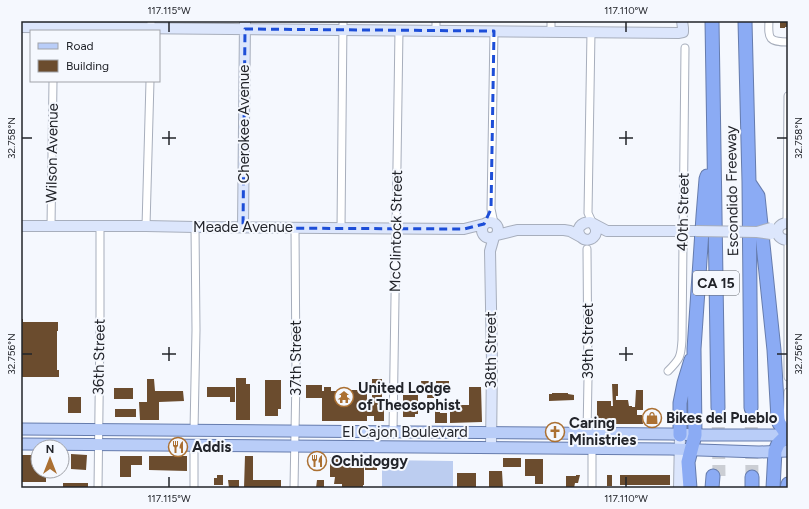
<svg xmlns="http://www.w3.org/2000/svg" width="809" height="509" font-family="Figtree,sans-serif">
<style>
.green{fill:#bccdf0}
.building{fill:#6b4c2e}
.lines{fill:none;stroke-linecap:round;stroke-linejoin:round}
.highway-tunnel{stroke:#cbced4;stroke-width:13;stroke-dasharray:13 6;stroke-linecap:butt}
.street-casing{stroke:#a7aebc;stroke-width:9}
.secondary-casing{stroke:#a7aebc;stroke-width:12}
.primary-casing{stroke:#667cad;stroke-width:13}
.highway-casing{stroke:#667cad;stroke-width:15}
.street{stroke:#fff;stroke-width:7}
.secondary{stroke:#dce6fc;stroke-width:10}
.primary{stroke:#b9cdf8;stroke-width:11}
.highway{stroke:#8babf4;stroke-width:13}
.secondary-bridge-casing{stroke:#a7aebc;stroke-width:12;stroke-linecap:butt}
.secondary-bridge{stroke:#dce6fc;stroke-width:10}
.marked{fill:none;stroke:#1d4ed8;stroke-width:3;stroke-dasharray:8 5;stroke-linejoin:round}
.ticks{fill:none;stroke:#22242a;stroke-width:1.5}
.labels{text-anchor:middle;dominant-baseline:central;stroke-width:4;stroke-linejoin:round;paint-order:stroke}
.shield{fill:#f5f8fe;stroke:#61646a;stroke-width:1}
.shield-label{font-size:14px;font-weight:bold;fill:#22242a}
.street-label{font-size:15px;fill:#22242a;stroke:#f5f8fe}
.poi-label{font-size:15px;font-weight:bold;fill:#22242a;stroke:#f5f8fe;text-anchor:start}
.neatline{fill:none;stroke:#22242a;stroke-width:1.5}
.ticks-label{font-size:10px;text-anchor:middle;fill:#22242a}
</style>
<rect width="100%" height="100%" fill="#f5f8fe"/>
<!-- green -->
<path class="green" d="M382 460 453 461V488H382Z"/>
<!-- building -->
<path class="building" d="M780 21H788V26L787 27H785V28H780Z
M21 319H23V322H58V331H57V370H59V377H21Z
M236 378H246V384H250V420H236Z
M147 379H154L155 391H183L184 401 159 402V420H140L139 402H147Z
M372 379H382V405H377L378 410H384V421H374V416H367V421H322V398H306V385H322V391H324V387H331V391H342V396H347L348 390H367V405H372Z
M265 380H281V409H278V416H265Z
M421 381H433L434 398H427L428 388H422Z
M436 381H449V391H442V387H436Z
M612 384H618V396H616V400H628L629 406H632V407H635L636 390H643V410H637V415H642L643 424H597V401H611V406H613Z
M207 387H235V402H230V397H207Z
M469 387H481L482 422 450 423V404L461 403V405H469Z
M114 388H133V399H114Z
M552 393H568V394L574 395V400L549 401V394H552Z
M403 395H418V414H415V417H403Z
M68 397H81V413H68Z
M115 409H136V417H115Z
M435 409H440V413H447V423H435Z
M71 454 87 455 86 470 71 469Z
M21 455H38V471H46V482H21Z
M120 456H142V465H131V477H120Z
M149 456H187V471L149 470Z
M245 456H253V480H281V488H244Z
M330 457H364V485H363V488H342V484H334L335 477H330Z
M365 458H377V470H365Z
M503 458H521V467H503Z
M525 459H543V484H535V476H525Z
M489 471H502L503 488H489Z
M457 473H476V488H457Z
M217 475H223V485H214V478H217Z
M576 475H580L578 483H575L574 488H566V476H576Z
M607 475H612V486H607Z
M620 475H670V485H620Z
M228 480H239V488H229Z
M317 480H324V488H316Z
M63 483H88V488H63Z"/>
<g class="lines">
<!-- highway-tunnel -->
<path class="highway-tunnel" d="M718 408 719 476
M751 408 752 477"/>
<defs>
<path id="street" d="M769 21C768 39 769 42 788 42
M436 30V21
M151 31V21
M494 31 491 209 494 223
M551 31V21
M591 32 588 213 593 224
M787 223 788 96
M51 226 53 81
M146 226 150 81
M341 228 343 21
M788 246V377
M587 249 588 378 587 434
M668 371C680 359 681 357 682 340L685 48
M194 430 196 330 195 227
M393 432 399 30
M787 433 788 392
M98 488 100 328V226
M194 488V445
M294 488 296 376 295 228
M592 488V449"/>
<path id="secondary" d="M21 27 678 33 683 32V28L682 21
M482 230a8 8 0 1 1 16 0a8 8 0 1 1-16 0Z
M788 223C774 223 774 240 788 240
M593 224C602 234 589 245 581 237 574 229 582 222 590 222L607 231H696
M21 226H146L195 227 464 229 484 224
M243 228 245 21
M497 235 517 230H564L570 231 581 237
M491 448 492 362 490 251 494 237
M679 488 680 435"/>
<path id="primary" d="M21 429 670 434 703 435H788
M21 444 670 449 759 452 788 451"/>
<path id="highway" d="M712 21 718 408
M745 21 749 182 751 408
M750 184 758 196 774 350 778 419 779 423 787 435 778 444 775 451 773 488
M680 435V403L684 383 691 360
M690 488 688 462 695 435 694 349 703 216 706 179 707 176
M712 488 713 476
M752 488V477
M787 488 788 484"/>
</defs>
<!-- street casing -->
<use href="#street" class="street-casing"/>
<!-- secondary casing -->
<use href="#secondary" class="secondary-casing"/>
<!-- primary casing -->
<use href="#primary" class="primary-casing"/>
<!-- highway casing -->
<use href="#highway" class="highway-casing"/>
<!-- street -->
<use href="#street" class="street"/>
<!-- secondary -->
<use href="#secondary" class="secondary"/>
<!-- primary -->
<use href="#primary" class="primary"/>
<!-- highway -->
<use href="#highway" class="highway"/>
<defs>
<path id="secondary-bridge" d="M771 228 757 232 771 234
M696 231 757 232"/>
</defs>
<!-- secondary-bridge casing -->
<use href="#secondary-bridge" class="secondary-bridge-casing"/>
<!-- secondary-bridge -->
<use href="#secondary-bridge" class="secondary-bridge"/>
</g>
<!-- marked area -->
<path class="marked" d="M245 29 494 31 491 209 484 224 464 229 243 228Z"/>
<!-- ticks -->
<path class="ticks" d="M169 22V32M626 22V32M169 131V145M626 131V145M22 138H32M162 138H176M619 138H633M777 138H787M169 347V361M626 347V361M22 354H32M162 354H176M619 354H633M777 354H787M169 477V487M626 477V487"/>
<!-- icons -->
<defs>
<symbol id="temple-ring" viewBox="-11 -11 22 22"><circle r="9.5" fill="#f5f8fe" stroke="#ab7032" stroke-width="1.5"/><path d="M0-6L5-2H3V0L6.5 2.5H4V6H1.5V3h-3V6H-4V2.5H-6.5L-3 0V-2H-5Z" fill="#ab7032"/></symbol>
<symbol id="shop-ring" viewBox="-11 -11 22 22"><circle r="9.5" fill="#f5f8fe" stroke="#ab7032" stroke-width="1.5"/><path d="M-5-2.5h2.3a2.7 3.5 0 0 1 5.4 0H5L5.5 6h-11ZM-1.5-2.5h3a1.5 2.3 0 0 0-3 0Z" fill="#ab7032"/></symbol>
<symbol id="church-ring" viewBox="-11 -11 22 22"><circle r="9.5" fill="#f5f8fe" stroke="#ab7032" stroke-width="1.5"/><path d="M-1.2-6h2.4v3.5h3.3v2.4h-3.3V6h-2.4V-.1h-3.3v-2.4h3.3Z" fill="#ab7032"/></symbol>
<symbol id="restaurant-ring" viewBox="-11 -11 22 22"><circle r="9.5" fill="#f5f8fe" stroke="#ab7032" stroke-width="1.5"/><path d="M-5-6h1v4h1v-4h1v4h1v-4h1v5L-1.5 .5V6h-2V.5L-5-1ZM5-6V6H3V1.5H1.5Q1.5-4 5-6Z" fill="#ab7032"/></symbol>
</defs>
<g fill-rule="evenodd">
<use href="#temple-ring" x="333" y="386" width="22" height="22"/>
<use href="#shop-ring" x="641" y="407" width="22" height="22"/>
<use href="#church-ring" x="544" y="421" width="22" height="22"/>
<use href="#restaurant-ring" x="167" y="436" width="22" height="22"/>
<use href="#restaurant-ring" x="306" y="450" width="22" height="22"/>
</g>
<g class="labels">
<!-- shield labels -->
<rect class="shield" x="693" y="271" width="46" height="24" rx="3"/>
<g class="shield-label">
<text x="716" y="283">CA 15</text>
</g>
<!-- street labels -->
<g class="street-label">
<text transform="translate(244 124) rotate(-90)">Cherokee Avenue</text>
<text transform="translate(52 153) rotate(-89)">Wilson Avenue</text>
<text transform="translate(732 191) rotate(-91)">Escondido Freeway</text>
<text transform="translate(683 212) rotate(-89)">40th Street</text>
<text x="243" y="227">Meade Avenue</text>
<text transform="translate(396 231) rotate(-89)">McClintock Street</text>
<text transform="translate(588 341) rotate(-90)">39th Street</text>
<text transform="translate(491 350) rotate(-90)">38th Street</text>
<text transform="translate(99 357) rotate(-89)">36th Street</text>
<text transform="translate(296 358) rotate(-90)">37th Street</text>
<text x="405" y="432">El Cajon Boulevard</text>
</g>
<!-- poi labels -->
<g class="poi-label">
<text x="358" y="388">United Lodge<tspan x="358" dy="17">of Theosophist</tspan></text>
<text x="666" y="418">Bikes del Pueblo</text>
<text x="569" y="423">Caring<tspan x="569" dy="17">Ministries</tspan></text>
<text x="192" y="447">Addis</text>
<text x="331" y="461">Ochidoggy</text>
</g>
</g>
<!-- border -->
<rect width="809" height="509" fill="none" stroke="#f5f8fe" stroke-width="44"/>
<!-- legend -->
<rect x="30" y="30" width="130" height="52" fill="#f5f8fe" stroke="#a1a3a9"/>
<rect x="38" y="43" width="20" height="6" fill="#b9cdf8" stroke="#a1a3a9"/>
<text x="66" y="50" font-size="12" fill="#22242a">Road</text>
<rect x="38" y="60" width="20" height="12" fill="#6b4c2e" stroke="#a1a3a9"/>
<text x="66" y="70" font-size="12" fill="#22242a">Building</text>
<!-- north arrow -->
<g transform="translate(50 459)"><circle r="19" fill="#f5f8fe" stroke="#a1a3a9"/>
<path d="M0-3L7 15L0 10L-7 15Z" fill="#ab7032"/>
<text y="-6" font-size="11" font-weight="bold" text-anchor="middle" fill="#22242a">N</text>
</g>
<rect x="22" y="22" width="765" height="465" class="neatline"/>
<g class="ticks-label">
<text x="169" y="14">117.115°W</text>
<text x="626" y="14">117.110°W</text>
<text transform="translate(11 138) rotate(-90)" y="4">32.758°N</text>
<text transform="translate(798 138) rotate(-90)" y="4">32.758°N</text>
<text transform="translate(11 354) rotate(-90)" y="4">32.756°N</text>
<text transform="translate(798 354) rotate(-90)" y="4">32.756°N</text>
<text x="169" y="502">117.115°W</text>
<text x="626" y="502">117.110°W</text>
</g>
</svg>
